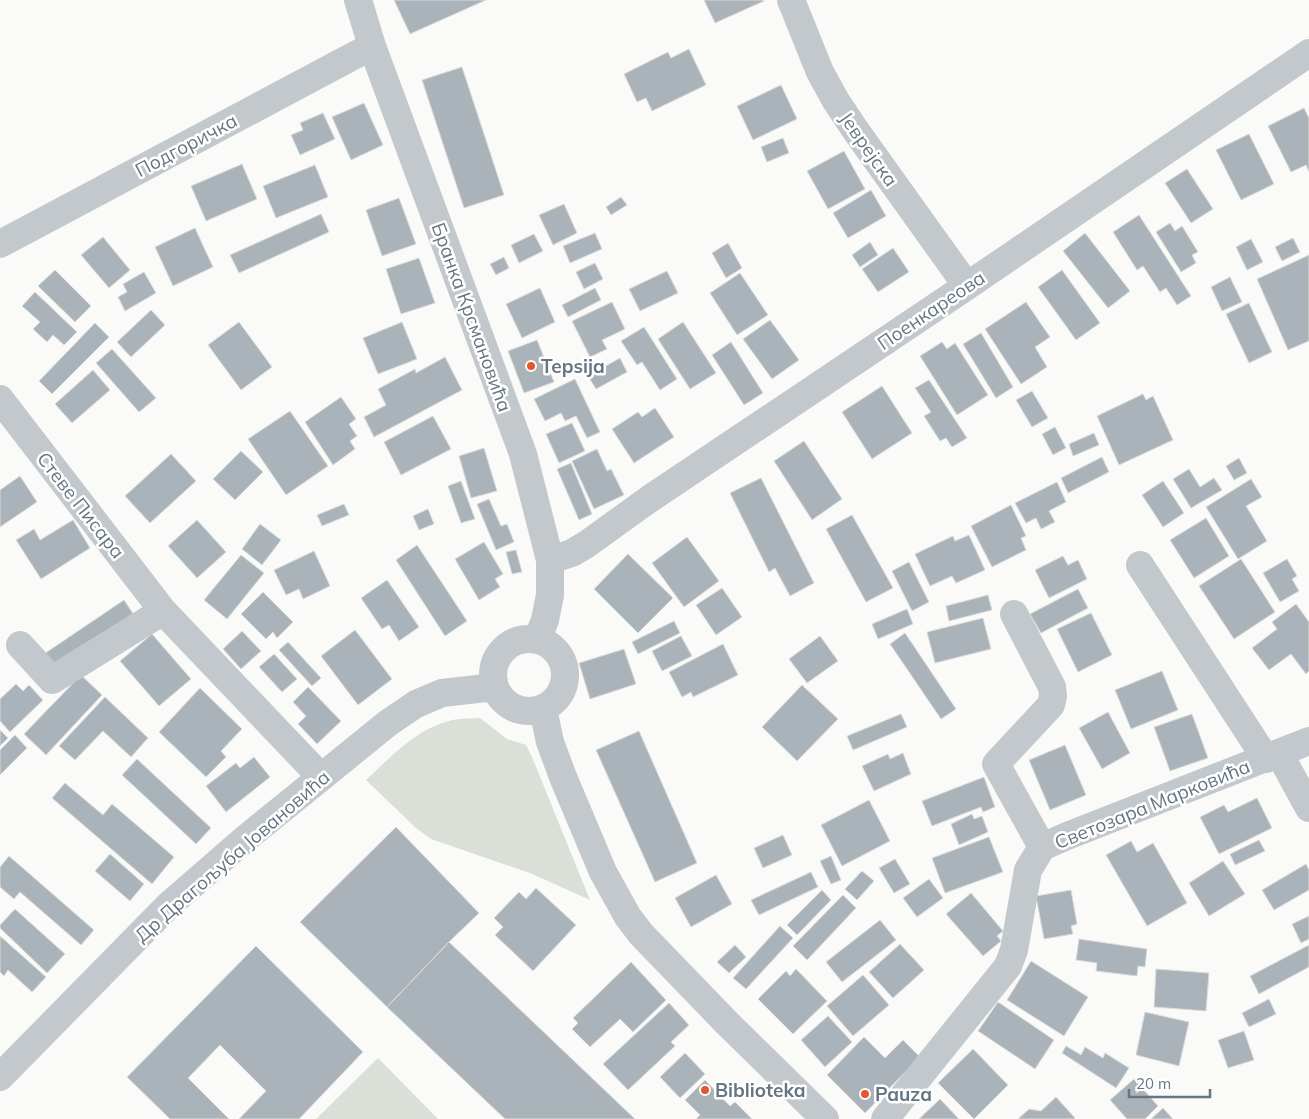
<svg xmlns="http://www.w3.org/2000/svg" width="1309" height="1119" font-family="Mulish,sans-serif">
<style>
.green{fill:#dadfd7}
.building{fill:#aab3b9;stroke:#dcdcda}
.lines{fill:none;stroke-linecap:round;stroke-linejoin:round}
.minor{stroke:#c3c8cc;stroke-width:28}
.poi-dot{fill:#e4572e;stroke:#fff;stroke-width:2}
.labels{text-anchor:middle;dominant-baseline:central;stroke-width:5;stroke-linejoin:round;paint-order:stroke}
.street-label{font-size:19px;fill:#657683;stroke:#fff}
.poi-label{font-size:19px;font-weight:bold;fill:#657683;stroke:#fff;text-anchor:start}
</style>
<rect width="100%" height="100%" fill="#fafaf8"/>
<!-- green -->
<path class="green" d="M480 718 507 739 526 745 532 757 590 900 530 873 431 839 416 828 366 780C391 757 415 730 449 721 458 718 470 719 480 718Z
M378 1058 438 1119H316Z"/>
<!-- building -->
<path class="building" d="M394 0H486L410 34Z
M704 0H763L764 1 715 23Z
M689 49 706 85 652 111 646 98 637 102 624 74 668 52 671 58Z
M462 67 504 195 464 208 422 80Z
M781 85 797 119 753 140 737 106Z
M364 103 383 145 351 160 332 117Z
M1304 108 1309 118V172L1306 165 1291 172 1268 126Z
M323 113 335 139 300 155 291 135 303 130 300 123Z
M1249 134 1274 184 1241 200 1216 150Z
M783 138 789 153 767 162 761 147Z
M844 151 865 189 828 209 807 171Z
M242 164 257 199 206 221 191 186Z
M315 165 328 197 276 218 263 186Z
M1187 169 1213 209 1191 223 1165 183Z
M871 190 886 216 848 238 833 213Z
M621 197 627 205 611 215 606 207Z
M399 198 416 244 382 256 366 210Z
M564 204 577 233 553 245 539 215Z
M321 214 329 232 239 273 230 255Z
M1139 215 1191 296 1177 305 1166 288 1160 292 1143 266 1137 270 1113 232Z
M1170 223 1175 231 1182 226 1198 252 1192 255 1196 263 1181 272 1156 232Z
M195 228 213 267 173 286 155 247Z
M595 233 602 249 570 263 563 246Z
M1085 233 1130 291 1108 308 1063 251Z
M534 234 543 251 519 263 511 245Z
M103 237 130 270 109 288 81 255Z
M1293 238 1300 252 1282 261 1275 247Z
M1251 239 1263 262 1247 270 1236 247Z
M870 242 878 255 860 267 852 255Z
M728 243 742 268 726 278 712 253Z
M893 248 909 272 878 292 862 269Z
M1309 255V341L1288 350 1257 279Z
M504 257 509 268 496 275 490 264Z
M419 258 435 303 401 314 386 269Z
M595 263 603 279 584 289 576 272Z
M55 270 91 306 75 322 38 286Z
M1062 270 1100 323 1076 340 1038 287Z
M667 271 678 293 640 311 629 289Z
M144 272 156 293 125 311 118 297 127 292 123 284Z
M740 273 768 315 737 335 710 293Z
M1230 277 1242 302 1222 311 1211 287Z
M540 288 555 322 522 338 506 304Z
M595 288 601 300 568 317 562 305Z
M35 292 77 332 64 345 53 335 47 342 33 329 40 322 22 306Z
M612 302 625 329 602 340 607 349 590 357 572 321Z
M1026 302 1050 337 1035 347 1047 367 1021 384 985 329Z
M1249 303 1272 352 1249 363 1226 314Z
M151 310 165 325 131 357 117 342Z
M770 320 799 360 772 379 743 339Z
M239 322 272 367 241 390 208 345Z
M402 322 417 359 378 374 363 338Z
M683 322 716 373 690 389 658 339Z
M95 323 109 337 52 394 39 381Z
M644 327 677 379 660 390 642 362 637 365 621 341Z
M981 333 1013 387 996 398 963 344Z
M537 340 554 382 524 393 508 351Z
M731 342 763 393 744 405 712 355Z
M942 342 947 349 955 343 988 395 957 415 920 356Z
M112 349 156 398 139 412 96 363Z
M445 357 462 390 374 437 364 417 386 405 378 389 415 369 416 373Z
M620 358 627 372 596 389 588 376Z
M93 370 110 390 72 423 55 404Z
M575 379 600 432 587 438 576 416 565 421 561 413 545 421 534 399Z
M929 380 967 438 952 447 946 438 940 441 924 416 931 412 915 388Z
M882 386 912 433 872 459 842 412Z
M1032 391 1048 418 1032 427 1016 400Z
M1143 394 1146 400 1153 396 1173 440 1119 465 1097 416Z
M341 397 356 419 349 424 357 436 350 441 355 449 333 465 305 422Z
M655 408 674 437 634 463 612 429 638 412 642 417Z
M290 411 328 466 286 495 248 439Z
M433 416 451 449 401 475 384 442Z
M572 423 585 451 559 463 546 434Z
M1055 427 1066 448 1053 455 1042 434Z
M1094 433 1099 445 1073 456 1069 444Z
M804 441 842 499 812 520 774 461Z
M484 448 497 491 471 498 459 456Z
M597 449 607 471 611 469 624 495 594 509 572 461Z
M241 451 263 472 235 500 213 479Z
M171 454 196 481 150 523 125 496Z
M1102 457 1109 472 1068 493 1061 478Z
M1239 458 1247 473 1234 480 1226 466Z
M571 463 592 514 579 520 557 469Z
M1189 469 1200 487 1214 478 1222 490 1191 508 1173 479Z
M20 476 37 502 0 527V490Z
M761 478 814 583 790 596 775 568 769 572 730 493Z
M1251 479 1262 497 1246 506 1267 541 1238 559 1206 507Z
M461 481 475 519 461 523 448 486Z
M1163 481 1184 513 1163 527 1142 495Z
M1057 482 1066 502 1049 511 1055 522 1041 529 1036 518 1026 523 1015 503Z
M489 499 501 526 507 524 514 542 496 550 477 504Z
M344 504 349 515 322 526 317 515Z
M1011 505 1026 536 1021 538 1026 550 992 567 971 526Z
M428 509 434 524 419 530 413 516Z
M852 515 893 588 866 602 826 529Z
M1206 518 1229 556 1194 578 1170 540Z
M73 520 90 548 41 579 16 540 34 529 40 540Z
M197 520 226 552 197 578 168 546Z
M260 524 281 540 262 565 242 549Z
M969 535 985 570 956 583 952 576 930 586 915 554 953 536 955 541Z
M687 537 719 581 684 607 652 563Z
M484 542 503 574 495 579 500 587 479 600 455 559Z
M417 545 467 621 445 636 396 560Z
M516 550 522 572 512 574 506 552Z
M314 551 330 586 303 599 299 589 286 595 274 570Z
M628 554 673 598 638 633 594 589Z
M241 555 264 573 227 619 204 600Z
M1063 556 1068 565 1078 560 1087 579 1049 598 1035 570Z
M1241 559 1275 612 1234 639 1199 586Z
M1287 559 1297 576 1292 579 1299 591 1280 602 1263 573Z
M909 562 929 602 912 611 892 571Z
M387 580 419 627 399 641 389 625 382 629 361 598Z
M722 588 742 617 716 635 696 605Z
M1078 589 1088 608 1041 633 1030 614Z
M263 592 293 622 277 638 273 632 266 639 241 614Z
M988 595 992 610 949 621 946 606Z
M124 600 134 615 54 669 44 654Z
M1296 604 1309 622V671L1306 674 1291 654 1269 670 1252 648 1277 629 1272 622Z
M907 609 913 624 878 639 872 624Z
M1091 613 1112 655 1078 672 1057 629Z
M983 618 991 649 935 663 927 632Z
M674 621 680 633 638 654 632 642Z
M355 630 392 679 358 705 321 656Z
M242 631 261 651 241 669 223 649Z
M905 633 956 709 941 719 890 644Z
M152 634 191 679 159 706 120 661Z
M681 636 692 656 662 671 652 651Z
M820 636 838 661 807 683 789 659Z
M288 642 321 678 312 686 279 650Z
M723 644 738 675 693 697 691 692 682 697 669 672Z
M624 649 636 684 590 699 579 663Z
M274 654 297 679 282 692 259 667Z
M1162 671 1178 710 1131 729 1115 690Z
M81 675 102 695 46 755 24 734Z
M16 684 23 691 29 685 43 700 10 732 0 721V699Z
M802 685 838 719 797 761 762 727Z
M308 687 341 721 317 744 298 724 306 716 293 702Z
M200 688 242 729 221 751 226 757 206 777 159 732Z
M105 697 148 738 131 757 103 731 75 760 59 746Z
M1108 712 1130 753 1102 769 1079 728Z
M901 714 907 727 853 750 847 736Z
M1192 714 1208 758 1170 771 1154 727Z
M0 730 8 738 0 746Z
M639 731 697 863 655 882 596 750Z
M15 735 27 748 0 775V750Z
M1065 745 1086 795 1050 810 1029 760Z
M903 753 911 774 874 791 862 766 888 754 890 759Z
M254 757 270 777 226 812 206 786 236 763 240 768Z
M137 759 211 828 196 844 122 775Z
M984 777 995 807 983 812 981 807 932 826 922 801Z
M65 783 103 815 112 804 174 857 152 884 52 798Z
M1257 798 1272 828 1219 854 1200 817 1224 805 1228 812Z
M869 800 890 841 842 866 821 825Z
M972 814 974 819 982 816 988 832 959 845 951 824Z
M396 827 479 913 449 942 387 1007 300 922Z
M783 835 792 855 763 868 754 848Z
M989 837 1003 872 945 893 932 858Z
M1259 840 1265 851 1235 865 1230 854Z
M1131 841 1137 852 1153 843 1187 903 1147 926 1106 855Z
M110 854 144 884 130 901 95 871Z
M9 856 94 930 81 945 20 892 14 899 0 887V867Z
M831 856 841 880 831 884 820 861Z
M895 859 910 884 894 893 879 868Z
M1223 861 1245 894 1209 916 1189 883Z
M1306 864 1309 870V890L1274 910 1262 890Z
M862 871 874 881 857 900 845 889Z
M811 872 818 887 759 915 751 900Z
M716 875 732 904 691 927 675 898Z
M929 879 943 898 917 917 903 898Z
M536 888 576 925 533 971 495 935 503 927 494 918 519 892 526 899Z
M822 890 831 900 797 935 787 925Z
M1071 890 1077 924 1071 926 1073 934 1044 939 1036 896Z
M971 893 1003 931 997 936 1001 941 983 956 946 914Z
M843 895 856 908 807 960 793 946Z
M15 909 65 954 47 973 0 928V925Z
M1309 916V939L1301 943 1292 924Z
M880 920 896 940 842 982 826 962Z
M780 926 793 938 746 989 733 978Z
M0 936 46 977 32 992 8 970 4 976 0 972Z
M1079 939 1147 949 1145 967 1138 966 1137 976 1096 971 1097 963 1076 960Z
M449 942 635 1119H505L387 1007Z
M900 944 924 970 893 998 869 972Z
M735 945 746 957 729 973 717 962Z
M1309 945V967L1259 994 1250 976Z
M256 946 363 1052 299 1119H239L266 1091 220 1045 188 1078 229 1119H170L127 1077Z
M1031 961 1088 997 1064 1036 1007 1000Z
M631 962 666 1000 633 1032 620 1019 590 1047 572 1029 578 1023 573 1018Z
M796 969 827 1001 793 1034 758 999 786 971 790 976Z
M1156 969 1209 973 1206 1011 1154 1007Z
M863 975 889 1005 853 1036 827 1006Z
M1269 999 1276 1014 1249 1027 1242 1013Z
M998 1002 1054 1040 1035 1069 978 1031Z
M669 1003 689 1025 671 1042 675 1046 628 1090 603 1064Z
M1145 1012 1189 1022 1179 1066 1136 1055Z
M828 1016 852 1042 825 1067 801 1040Z
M1244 1031 1254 1060 1228 1068 1218 1040Z
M864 1037 885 1058 903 1040 920 1057 865 1113 827 1075Z
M1066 1046 1081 1055 1085 1047 1103 1058 1105 1053 1129 1068 1116 1088 1062 1053Z
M973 1049 1008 1085 974 1119 938 1083Z
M685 1053 705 1074 680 1098 660 1077Z
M1134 1079 1158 1106 1145 1119H1127L1110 1100Z
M705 1080 730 1106 735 1102 752 1119H696L700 1115 685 1100Z
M1056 1097 1075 1118 1074 1119H1018L1029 1109 1041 1111Z
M940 1099 959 1119H919Z
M1163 1108 1173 1119H1151Z"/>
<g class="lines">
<!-- minor -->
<path class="minor" d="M358 0 372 46 523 454 550 560V595L545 620 537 640
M791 0 820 72 836 101 856 131 967 286
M0 244 372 46
M0 399 163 611 321 777
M550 560 572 553 587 544 648 500 967 286 1309 53
M1140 565 1266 759
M1014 614 1052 687 1053 696 1051 705 996 764 1042 847
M493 675a36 36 0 1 1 72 0a36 36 0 1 1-72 0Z
M20 645 52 680 163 611
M543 709 550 742 563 777 603 872 628 917 641 934 727 1023 825 1119
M1279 753 1309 808
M0 1077 169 905 245 839 388 723 416 704 442 693 495 687
M885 1119 1008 966 1014 950 1028 870 1042 847 1067 836 1309 741"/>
</g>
<!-- markers -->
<g class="poi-dot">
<circle cx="531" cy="366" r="5"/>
<circle cx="705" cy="1090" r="5"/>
<circle cx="865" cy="1094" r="5"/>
</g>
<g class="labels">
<!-- street labels -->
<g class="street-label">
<text transform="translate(186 145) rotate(-28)">Подгоричка</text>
<text transform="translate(869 149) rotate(55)">Јеврејска</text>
<text transform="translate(931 310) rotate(-34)">Поенкареова</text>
<text transform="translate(472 317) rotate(70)">Бранка Крсмановића</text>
<text transform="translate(81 505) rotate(52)">Стеве Писара</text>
<text transform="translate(1152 804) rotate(-22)">Светозара Марковића</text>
<text transform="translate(232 856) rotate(-41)">Др Драгољуба Јовановића</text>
</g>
<!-- poi labels -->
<g class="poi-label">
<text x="541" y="366">Tepsija</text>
<text x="715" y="1090">Biblioteka</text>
<text x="875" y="1094">Pauza</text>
</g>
</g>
<!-- scale -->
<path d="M1129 1089v8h81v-8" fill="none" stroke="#657683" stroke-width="2.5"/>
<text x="1136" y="1089" font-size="15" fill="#657683" stroke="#ffffff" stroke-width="4" paint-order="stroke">20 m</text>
</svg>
